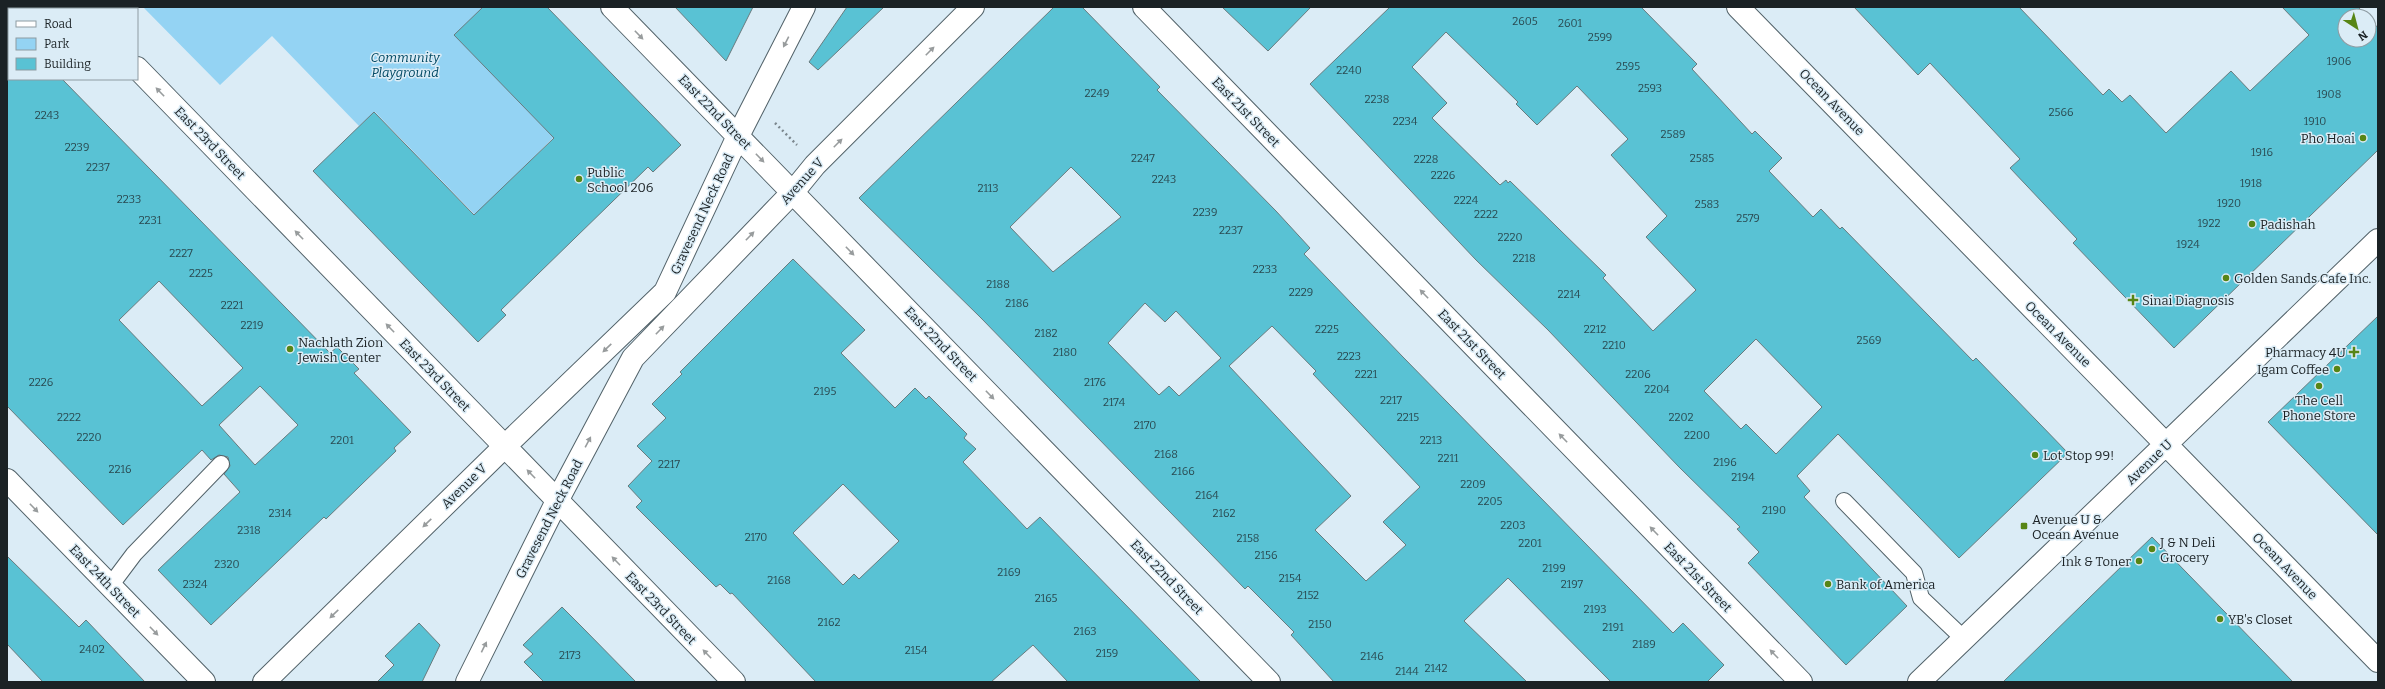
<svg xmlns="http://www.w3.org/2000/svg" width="2385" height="689" font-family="Bitter,serif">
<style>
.green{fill:#94d3f3}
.building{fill:#59c2d4;stroke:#687b7e;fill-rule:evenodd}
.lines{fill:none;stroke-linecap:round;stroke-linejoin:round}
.service-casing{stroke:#526269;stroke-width:18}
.minor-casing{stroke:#526269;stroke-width:24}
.tertiary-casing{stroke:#526269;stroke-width:24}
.secondary-casing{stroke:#526269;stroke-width:24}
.path{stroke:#7b878e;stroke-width:2.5;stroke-dasharray:2 3;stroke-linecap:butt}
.service{stroke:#fff;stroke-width:16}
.minor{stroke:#fff;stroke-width:22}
.tertiary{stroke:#fff;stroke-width:22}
.secondary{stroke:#fff;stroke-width:22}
.oneway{fill:#989c9d}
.poi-dot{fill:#578515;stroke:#dbecf6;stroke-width:1.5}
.labels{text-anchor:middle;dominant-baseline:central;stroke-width:3;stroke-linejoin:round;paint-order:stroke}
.number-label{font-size:11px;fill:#2a4a51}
.park-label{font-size:13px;font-style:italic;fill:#004964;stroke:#dbecf6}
.street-label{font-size:13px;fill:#1b2225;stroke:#dbecf6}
.poi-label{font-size:13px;fill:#1b2225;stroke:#dbecf6;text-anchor:start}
</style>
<rect width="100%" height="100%" fill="#dbecf6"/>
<!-- green -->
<path class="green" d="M143 7H483L455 35 554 137 475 215 375 112 359 126 272 36 220 85Z"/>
<!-- building -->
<path class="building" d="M483 7H547L681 145 653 172 648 167 501 310 506 315 478 342 313 171 374 112 474 215 554 138 454 35Z
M675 7H753L726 61Z
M847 7H884L818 70 809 62Z
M1054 7H1082L1160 87 1157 90 1276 211 1310 248 1304 254 1403 357 1673 633 1683 623 1724 665 1707 682H1611L1508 578 1464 621 1527 682H1334L1291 635 1294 632 1248 586 1245 589 981 318 859 198ZM1071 167 1121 217 1053 272 1010 227ZM1145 303 1165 322 1176 311 1221 358 1179 396 1169 386 1159 395 1108 343ZM1272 326 1316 371 1313 374 1420 487 1383 522 1406 545 1366 581 1315 530 1351 496 1229 366Z
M1222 7H1311L1268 51Z
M1390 7H1641L1697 64 1692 69 1752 134 1755 131 1782 158 1769 171 1813 217 1821 209 1840 229 1842 227 1973 361 1976 358 2068 453 1959 558 1838 434 1797 476 1810 491 1804 497 1907 606 1846 665 1748 563 1759 552 1737 529 1740 527 1679 467 1548 330 1476 260 1310 84ZM1446 32 1518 102 1516 104 1537 125 1577 86 1628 139 1611 155 1667 216 1646 237 1696 290 1653 331 1603 278 1606 275 1510 181 1508 183 1506 180 1500 185 1432 118 1447 103 1412 67ZM1756 339 1822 407 1776 454 1746 424 1741 429 1704 391Z
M1854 7H2019L2103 95 2109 89 2122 102 2130 95 2166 133 2231 71 2250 91 2309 35 2282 7H2358L2367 16H2345V40H2369V18L2378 28V150L2174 348 2073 243 2077 239 2010 168 2020 159 1930 63 1918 75Z
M7 79H62L330 353 337 347 359 369 354 373 411 432 394 448 396 451 326 519 324 517 211 625 158 570 240 492 224 474 230 466 228 457 219 455 211 460 202 450 123 525 7 406ZM159 281 243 368 202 406 119 320ZM260 386 298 425 255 465 219 425Z
M793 259 865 330 841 353 895 408 915 388 926 399 929 396 967 434 964 438 976 449 963 462 1027 529 1040 517 1201 682H1068L1033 645 991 682H816L732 593 730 594 720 584 716 587 636 507 642 501 628 486 652 461 637 446 666 418 652 404 682 374 680 372ZM843 484 899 541 859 579 854 574 843 585 793 533Z
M2378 316V535L2268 422Z
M2152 537 2293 682H2003L2126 562Z
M7 556 79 627 86 620 145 682H43L7 644Z
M562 607 582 627 636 682H544L524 662 533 654 523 645Z
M419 623 440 645 422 682H377L394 665 385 656Z"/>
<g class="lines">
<defs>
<path id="service" d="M1844 501 1914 573 1921 598 1964 639
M110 586 134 554 221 464"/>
<path id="minor" d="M77 7 79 9
M612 7 1269 682
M1144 7 1801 682
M137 68 734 682
M505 446 665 292 738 136 804 7
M7 480 204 682
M467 682 557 501 633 358 793 192 815 165 973 7"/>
<path id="tertiary" d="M264 682 505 446"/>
<path id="secondary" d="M1738 7 2378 661
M1919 682 2378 240"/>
</defs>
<!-- service casing -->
<use href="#service" class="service-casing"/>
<!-- minor casing -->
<use href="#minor" class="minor-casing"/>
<!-- tertiary casing -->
<use href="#tertiary" class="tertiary-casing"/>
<!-- secondary casing -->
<use href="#secondary" class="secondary-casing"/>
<!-- path -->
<path class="path" d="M775 123 797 145"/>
<!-- service -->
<use href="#service" class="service"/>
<!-- minor -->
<use href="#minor" class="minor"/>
<!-- tertiary -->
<use href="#tertiary" class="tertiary"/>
<!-- secondary -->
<use href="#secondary" class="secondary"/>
</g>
<!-- one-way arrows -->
<defs><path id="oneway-solid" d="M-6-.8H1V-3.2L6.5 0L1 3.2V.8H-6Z"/></defs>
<g class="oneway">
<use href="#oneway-solid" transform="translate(639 35) rotate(46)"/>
<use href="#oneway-solid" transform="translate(786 42) rotate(117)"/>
<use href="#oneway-solid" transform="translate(930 51) rotate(-45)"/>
<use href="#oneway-solid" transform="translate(160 92) rotate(-134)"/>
<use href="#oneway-solid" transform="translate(838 143) rotate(-45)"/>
<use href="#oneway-solid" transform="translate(760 158) rotate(46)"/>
<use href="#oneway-solid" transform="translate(299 235) rotate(-134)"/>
<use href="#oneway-solid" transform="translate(750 236) rotate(-46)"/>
<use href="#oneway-solid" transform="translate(850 251) rotate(46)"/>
<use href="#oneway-solid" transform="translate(1424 294) rotate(-134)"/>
<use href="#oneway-solid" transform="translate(390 328) rotate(-134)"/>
<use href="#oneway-solid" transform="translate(660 330) rotate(-46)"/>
<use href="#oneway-solid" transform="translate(607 348) rotate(136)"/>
<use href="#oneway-solid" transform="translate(990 395) rotate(46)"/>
<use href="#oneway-solid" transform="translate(1563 438) rotate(-134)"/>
<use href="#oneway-solid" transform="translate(588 442) rotate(-62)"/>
<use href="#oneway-solid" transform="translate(531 474) rotate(-134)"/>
<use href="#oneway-solid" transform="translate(34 508) rotate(46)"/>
<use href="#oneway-solid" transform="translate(427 523) rotate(136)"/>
<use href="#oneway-solid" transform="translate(1654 531) rotate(-134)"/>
<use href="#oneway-solid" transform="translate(616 561) rotate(-134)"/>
<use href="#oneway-solid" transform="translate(334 614) rotate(136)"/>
<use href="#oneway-solid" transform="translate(154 631) rotate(46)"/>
<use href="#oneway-solid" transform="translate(484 647) rotate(-64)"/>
<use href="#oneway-solid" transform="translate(707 654) rotate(-134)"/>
<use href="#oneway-solid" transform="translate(1774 654) rotate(-134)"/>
</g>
<!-- markers -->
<g class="poi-dot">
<circle cx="2363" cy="138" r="4"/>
<circle cx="579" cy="179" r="4"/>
<circle cx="2252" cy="224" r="4"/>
<circle cx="2226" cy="278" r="4"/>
<path d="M2131 294h4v4h4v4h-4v4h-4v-4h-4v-4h4z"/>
<circle cx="290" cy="349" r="4"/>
<path d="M2352 346h4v4h4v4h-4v4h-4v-4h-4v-4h4z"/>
<circle cx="2337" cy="369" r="4"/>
<circle cx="2319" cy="386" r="4"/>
<circle cx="2035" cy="455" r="4"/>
<rect x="2020" y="522" width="8" height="8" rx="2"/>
<circle cx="2152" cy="549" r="4"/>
<circle cx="2139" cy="561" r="4"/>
<circle cx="1828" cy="584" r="4"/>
<circle cx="2220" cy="619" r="4"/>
</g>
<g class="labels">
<!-- number labels -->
<g class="number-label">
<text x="1525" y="21">2605</text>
<text x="1570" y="23">2601</text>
<text x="1600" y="37">2599</text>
<text x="2339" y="61">1906</text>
<text x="1628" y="66">2595</text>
<text x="1349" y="70">2240</text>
<text x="1650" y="88">2593</text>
<text x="1097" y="93">2249</text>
<text x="2329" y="94">1908</text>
<text x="1377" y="99">2238</text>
<text x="2061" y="112">2566</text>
<text x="47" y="115">2243</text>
<text x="1405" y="121">2234</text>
<text x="2315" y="121">1910</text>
<text x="1673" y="134">2589</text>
<text x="77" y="147">2239</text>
<text x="2262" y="152">1916</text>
<text x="1143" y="158">2247</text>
<text x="1702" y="158">2585</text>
<text x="1426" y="159">2228</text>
<text x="98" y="167">2237</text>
<text x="1443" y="175">2226</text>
<text x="1164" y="179">2243</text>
<text x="2251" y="183">1918</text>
<text x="988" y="188">2113</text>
<text x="129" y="199">2233</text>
<text x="1466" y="200">2224</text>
<text x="2229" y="203">1920</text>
<text x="1707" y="204">2583</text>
<text x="1205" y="212">2239</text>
<text x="1486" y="214">2222</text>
<text x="1748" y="218">2579</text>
<text x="150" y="220">2231</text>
<text x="2209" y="223">1922</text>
<text x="1231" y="230">2237</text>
<text x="1510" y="237">2220</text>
<text x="2188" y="244">1924</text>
<text x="181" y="253">2227</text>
<text x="1524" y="258">2218</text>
<text x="1265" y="269">2233</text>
<text x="201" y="273">2225</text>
<text x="998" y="284">2188</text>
<text x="1301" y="292">2229</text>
<text x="1569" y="294">2214</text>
<text x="1017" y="303">2186</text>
<text x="232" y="305">2221</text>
<text x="252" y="325">2219</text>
<text x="1327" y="329">2225</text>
<text x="1595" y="329">2212</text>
<text x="1046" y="333">2182</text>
<text x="1869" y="340">2569</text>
<text x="1614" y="345">2210</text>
<text x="1065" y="352">2180</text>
<text x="1349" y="356">2223</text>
<text x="1366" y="374">2221</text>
<text x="1638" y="374">2206</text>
<text x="41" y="382">2226</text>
<text x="1095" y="382">2176</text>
<text x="1657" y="389">2204</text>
<text x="825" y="391">2195</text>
<text x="1391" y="400">2217</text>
<text x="1114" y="402">2174</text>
<text x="69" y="417">2222</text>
<text x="1408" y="417">2215</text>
<text x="1681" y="417">2202</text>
<text x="1145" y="425">2170</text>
<text x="1697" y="435">2200</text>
<text x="89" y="437">2220</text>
<text x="342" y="440">2201</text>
<text x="1431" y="440">2213</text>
<text x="1166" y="454">2168</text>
<text x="1448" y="458">2211</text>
<text x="1725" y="462">2196</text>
<text x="669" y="464">2217</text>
<text x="120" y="469">2216</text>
<text x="1183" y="471">2166</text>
<text x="1743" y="477">2194</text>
<text x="1473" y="484">2209</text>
<text x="1207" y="495">2164</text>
<text x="1490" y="501">2205</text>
<text x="1774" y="510">2190</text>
<text x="280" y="513">2314</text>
<text x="1224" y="513">2162</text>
<text x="1513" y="525">2203</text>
<text x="249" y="530">2318</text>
<text x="756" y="537">2170</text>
<text x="1248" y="538">2158</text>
<text x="1530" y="543">2201</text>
<text x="1266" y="555">2156</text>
<text x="227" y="564">2320</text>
<text x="1554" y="568">2199</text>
<text x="1009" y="572">2169</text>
<text x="1290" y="578">2154</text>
<text x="779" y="580">2168</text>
<text x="195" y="584">2324</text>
<text x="1572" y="584">2197</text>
<text x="1308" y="595">2152</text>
<text x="1046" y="598">2165</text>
<text x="1595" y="609">2193</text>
<text x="829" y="622">2162</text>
<text x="1320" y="624">2150</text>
<text x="1613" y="627">2191</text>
<text x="1085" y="631">2163</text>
<text x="1644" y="644">2189</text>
<text x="92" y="649">2402</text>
<text x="916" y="650">2154</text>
<text x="1107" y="653">2159</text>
<text x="570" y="655">2173</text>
<text x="1372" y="656">2146</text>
<text x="1436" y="668">2142</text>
<text x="1407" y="671">2144</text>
</g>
<!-- park labels -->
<g class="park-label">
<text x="405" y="57">Community<tspan x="405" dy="15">Playground</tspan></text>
</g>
<!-- street labels -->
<g class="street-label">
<text transform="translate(1832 102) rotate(46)">Ocean Avenue</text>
<text transform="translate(715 112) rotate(46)">East 22nd Street</text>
<text transform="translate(1246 112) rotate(46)">East 21st Street</text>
<text transform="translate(210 143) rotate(46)">East 23rd Street</text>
<text transform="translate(802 181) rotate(-48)">Avenue V</text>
<text transform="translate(702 214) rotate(-65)">Gravesend Neck Road</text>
<text transform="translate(2058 334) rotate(45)">Ocean Avenue</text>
<text transform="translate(941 344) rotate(46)">East 22nd Street</text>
<text transform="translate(1472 344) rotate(46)">East 21st Street</text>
<text transform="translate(435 375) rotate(46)">East 23rd Street</text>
<text transform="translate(2149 462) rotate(-44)">Avenue U</text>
<text transform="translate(464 486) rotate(-44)">Avenue V</text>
<text transform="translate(549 519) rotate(-63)">Gravesend Neck Road</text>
<text transform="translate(2285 566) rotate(46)">Ocean Avenue</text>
<text transform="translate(1167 577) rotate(46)">East 22nd Street</text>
<text transform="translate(1698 577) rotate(46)">East 21st Street</text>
<text transform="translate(105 581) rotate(46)">East 24th Street</text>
<text transform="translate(661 608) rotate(46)">East 23rd Street</text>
</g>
<!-- poi labels -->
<g class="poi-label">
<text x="2355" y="138" text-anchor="end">Pho Hoai</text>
<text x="587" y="172">Public<tspan x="587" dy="15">School 206</tspan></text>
<text x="2260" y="224">Padishah</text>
<text x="2234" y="278">Golden Sands Cafe Inc.</text>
<text x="2142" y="300">Sinai Diagnosis</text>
<text x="298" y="342">Nachlath Zion<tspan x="298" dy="15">Jewish Center</tspan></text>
<text x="2346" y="352" text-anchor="end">Pharmacy 4U</text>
<text x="2329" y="369" text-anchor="end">Igam Coffee</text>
<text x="2319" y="400" text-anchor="middle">The Cell<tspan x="2319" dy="15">Phone Store</tspan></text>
<text x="2043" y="455">Lot Stop 99!</text>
<text x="2032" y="519">Avenue U &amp;<tspan x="2032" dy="15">Ocean Avenue</tspan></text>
<text x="2160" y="542">J &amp; N Deli<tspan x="2160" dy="15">Grocery</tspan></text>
<text x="2131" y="561" text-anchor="end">Ink &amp; Toner</text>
<text x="1836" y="584">Bank of America</text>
<text x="2228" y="619">YB's Closet</text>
</g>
</g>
<!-- border -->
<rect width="2385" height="689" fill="none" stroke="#1b2225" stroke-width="16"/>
<!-- legend -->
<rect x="8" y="8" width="130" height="72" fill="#dbecf6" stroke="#8e9ba2"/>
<rect x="16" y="21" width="20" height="6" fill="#ffffff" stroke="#8e9ba2"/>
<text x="44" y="28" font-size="12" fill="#1b2225">Road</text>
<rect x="16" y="38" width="20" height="12" fill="#94d3f3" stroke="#8e9ba2"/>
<text x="44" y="48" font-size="12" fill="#1b2225">Park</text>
<rect x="16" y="58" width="20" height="12" fill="#59c2d4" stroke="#8e9ba2"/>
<text x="44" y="68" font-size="12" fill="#1b2225">Building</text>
<!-- north arrow -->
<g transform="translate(2357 28) rotate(144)"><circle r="19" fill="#dbecf6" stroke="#8e9ba2"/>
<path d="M0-3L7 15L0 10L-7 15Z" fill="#578515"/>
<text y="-6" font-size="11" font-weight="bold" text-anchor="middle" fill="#1b2225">N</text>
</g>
</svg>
